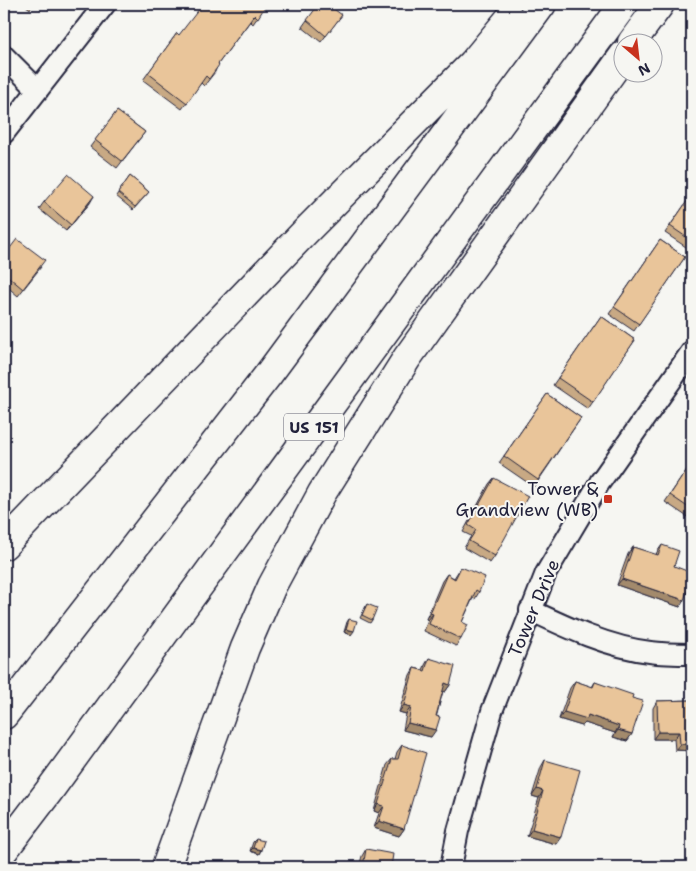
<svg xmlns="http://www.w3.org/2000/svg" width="696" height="871" font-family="'Shantell Sans',sans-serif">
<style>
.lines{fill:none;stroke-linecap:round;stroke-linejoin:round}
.minor-casing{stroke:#22223b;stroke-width:24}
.motorway-casing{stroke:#22223b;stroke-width:31}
.minor{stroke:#f6f6f2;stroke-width:20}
.motorway{stroke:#f6f6f2;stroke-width:28}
.wall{fill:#c8a984;stroke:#22223b}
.shaded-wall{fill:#a38a6c;stroke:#22223b}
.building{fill:#e9c59a;stroke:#22223b}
.poi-dot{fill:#c8321e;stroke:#f6f6f2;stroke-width:2}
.labels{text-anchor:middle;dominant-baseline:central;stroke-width:4;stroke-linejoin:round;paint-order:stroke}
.shield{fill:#f6f6f2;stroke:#626272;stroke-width:1}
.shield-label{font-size:16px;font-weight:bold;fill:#22223b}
.poi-label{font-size:18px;fill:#22223b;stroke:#f6f6f2;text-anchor:end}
.street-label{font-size:18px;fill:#22223b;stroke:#f6f6f2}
</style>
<rect width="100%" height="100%" fill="#f6f6f2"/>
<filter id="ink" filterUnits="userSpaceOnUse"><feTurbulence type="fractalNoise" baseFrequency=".02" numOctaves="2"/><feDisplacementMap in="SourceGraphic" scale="10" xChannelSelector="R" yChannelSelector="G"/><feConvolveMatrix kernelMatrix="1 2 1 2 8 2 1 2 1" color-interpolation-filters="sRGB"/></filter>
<g filter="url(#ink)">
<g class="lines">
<defs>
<path id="minor" d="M4 56 38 90
M4 133 105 4
M530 610C568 628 608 647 650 652 664 654 678 654 692 654
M451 867 458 831 492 711 546 573 600 482 692 351"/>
<path id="motorway" d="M632 42 660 4
M4 545 305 232 473 63 510 18
M4 715 268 375 542 4
M4 850 49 791 624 4
M166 867 245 648 272 586 322 493 407 358 624 55"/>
</defs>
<!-- minor casing -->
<use href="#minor" class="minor-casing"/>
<!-- motorway casing -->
<use href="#motorway" class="motorway-casing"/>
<!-- minor -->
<use href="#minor" class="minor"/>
<!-- motorway -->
<use href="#motorway" class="motorway"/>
</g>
<!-- wall -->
<path class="wall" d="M24 4H34L30 9Z
M266 5 253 24 250 21 248 24 218 64 215 72 204 86 201 83 182 109 143 80 177 33 179 35Z
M342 15 321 42 302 27 307 20Z
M117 111 145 132 117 168 90 147Z
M130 176 149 192 133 210 116 196Z
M692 194V251L665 233Z
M44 202 90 203 66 231 39 209Z
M660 240 685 257 634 331 609 314Z
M4 256 41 267 18 296 4 284Z
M601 316 635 340 588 409 553 385Z
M547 394 581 418 534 487 499 463Z
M688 468 692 471V520L665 502Z
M494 478 495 556 490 563 464 548 471 536 463 532 489 484Z
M662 545 674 566 680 607 617 585 628 554 633 547 656 555 657 552Z
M461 567 479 592 475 599 473 598 462 622 461 639 456 646 424 631 428 620 426 619 442 581 447 574 454 578Z
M367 604 372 620 370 623 360 618Z
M349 619 351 635 344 632 347 622Z
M429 658 450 685 445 692 443 691 431 737 403 730 406 714 399 712 410 675 414 668 423 670 425 665Z
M575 681 592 687 595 682 632 698V734L627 741 613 737 615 733 585 723 582 726 559 719 570 688Z
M692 700V751L675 750 674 739H653V708L657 701Z
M402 745 404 829 399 836 374 828 379 813 374 811 387 765 392 759H395L397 752Z
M545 760 556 844 527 836 539 798 532 796 541 767Z
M256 839 261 850 259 854 250 851 253 842Z
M366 849 391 867H359L362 856Z"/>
<!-- shaded-wall -->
<path class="shaded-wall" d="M94 196 90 203 66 231 71 225Z
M622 579 684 600 680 607 617 585Z
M430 613 433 614 428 620 426 619Z
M346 629 354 631 351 635 344 632Z
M445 683 450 685 445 692 440 690Z
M404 705 411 707 406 714 399 712Z
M564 712 588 715 619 726 615 733 585 723 582 726 559 719Z
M408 723 436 730 431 737 403 730Z
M618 730 632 734 627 741 613 737Z
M658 732H679L674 739H653Z
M680 744H692V751L675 750Z
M537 789 543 791 539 798 532 796Z
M378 804 384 806 379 813 374 811Z
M379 821 404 829 399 836 374 828Z
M532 829 561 837 556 844 527 836Z
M253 848 261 850 259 854 250 851Z"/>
<!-- building -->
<path class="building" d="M203 4H265L266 5 258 18 255 15 253 17 218 64 219 65 209 79 206 76 187 103 148 73 177 33 179 35Z
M319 4H327L342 15 326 36 307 20Z
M117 111 145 132 122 161 95 140Z
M68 174 94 196 71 225 44 202Z
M130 176 149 192 135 207 118 193Z
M692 194V241L670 226Z
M17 239 45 260 23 289 4 273V256Z
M660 240 685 257 639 324 614 307Z
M601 316 635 340 593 402 558 378Z
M547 394 581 418 538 480 504 456Z
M688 468 692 471V510L670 495Z
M494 478 528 496 495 556 469 541 476 530 468 525Z
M662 545 679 551 674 566 692 573V577L684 600 622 579 633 547 658 555Z
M461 567 485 577 479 592 476 590 462 622 468 625 461 639 429 624 433 614 430 613 447 574 455 579Z
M367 604 377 608 372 620 362 615Z
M349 619 357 621 354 631 346 629Z
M429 658 455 666 450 685 445 683 436 716 440 717 436 730 408 723 411 707 404 705 414 668 425 671Z
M575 681 593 687 595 682 633 695 632 698 643 701 632 734 618 730 619 726 588 715 587 719 564 712Z
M692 700V744H680L679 732H658L657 701Z
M402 745 426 753 404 829 379 821 384 806 378 804 392 759H398Z
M545 760 580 770 561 837 532 829 543 791 537 789Z
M256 839 264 841 261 850 253 848Z
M366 849 393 854 391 867H363Z"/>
</g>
<!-- markers -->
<rect class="poi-dot" x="603" y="494" width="10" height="10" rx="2.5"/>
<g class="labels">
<!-- shield labels -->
<rect class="shield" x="284" y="413.5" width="60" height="27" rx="4"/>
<g class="shield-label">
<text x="314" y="427">US 151</text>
</g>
<!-- poi labels -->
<g class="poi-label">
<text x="598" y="489">Tower &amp;<tspan x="598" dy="21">Grandview (WB)</tspan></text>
</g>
<!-- street labels -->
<g class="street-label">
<text transform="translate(534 608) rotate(-67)">Tower Drive</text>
</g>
</g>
<!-- margin -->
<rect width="696" height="871" fill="none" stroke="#f6f6f2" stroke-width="20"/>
<rect x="10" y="10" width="676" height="851" fill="none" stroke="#22223b" stroke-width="2" filter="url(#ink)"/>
<!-- north arrow -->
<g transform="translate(638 58) rotate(152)"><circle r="24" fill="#f6f6f2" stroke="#a1a1a9"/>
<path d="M0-4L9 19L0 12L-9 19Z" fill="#c8321e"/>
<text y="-8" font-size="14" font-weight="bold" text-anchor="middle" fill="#22223b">N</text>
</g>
</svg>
